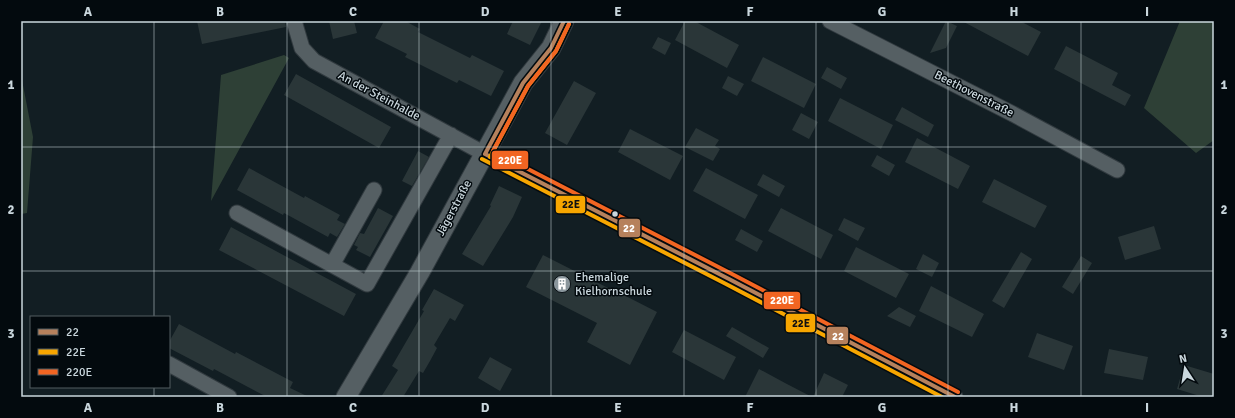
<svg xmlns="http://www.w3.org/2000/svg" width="1235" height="418" font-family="Signika,sans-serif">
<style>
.green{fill:#2e4036}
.building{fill:#2a3638}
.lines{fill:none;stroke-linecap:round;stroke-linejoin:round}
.minor-casing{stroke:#313a3f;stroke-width:17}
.tertiary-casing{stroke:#313a3f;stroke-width:21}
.minor{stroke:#555f63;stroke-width:15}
.tertiary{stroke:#555f63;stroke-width:19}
.bus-1-casing{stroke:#030a0e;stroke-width:7}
.bus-2-casing{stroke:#030a0e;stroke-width:7}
.bus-3-casing{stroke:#030a0e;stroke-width:7}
.bus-1{stroke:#b6815c;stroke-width:4}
.bus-2{stroke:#f7a600;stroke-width:4}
.bus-3{stroke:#f26522;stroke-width:4}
.grid{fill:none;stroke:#cad7dd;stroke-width:1;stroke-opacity:0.55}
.bus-dot{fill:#cad7dd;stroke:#030a0e;stroke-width:1.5}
.labels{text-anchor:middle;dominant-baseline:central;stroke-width:3;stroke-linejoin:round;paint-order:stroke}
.street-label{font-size:12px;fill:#cad7dd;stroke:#030a0e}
.poi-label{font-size:12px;fill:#cad7dd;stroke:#030a0e;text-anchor:start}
.line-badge{stroke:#030a0e;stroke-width:1.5}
.badge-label{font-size:11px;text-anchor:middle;font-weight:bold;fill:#fff}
.pale-badge-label{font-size:11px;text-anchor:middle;font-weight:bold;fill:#111}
.neatline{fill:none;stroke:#cad7dd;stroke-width:1.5}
.grid-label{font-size:13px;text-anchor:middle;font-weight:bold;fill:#cad7dd}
</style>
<rect width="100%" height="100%" fill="#121e23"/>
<!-- green -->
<path class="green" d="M1180 21H1214V140L1196 153 1144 108Z
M284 55 289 58 211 201 221 75Z
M21 75 33 137 27 213 21 214Z"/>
<!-- building -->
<path class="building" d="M197 21H285L286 27 202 44Z
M329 21H354L357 33 333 39Z
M384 21H405L420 29 418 32 470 58 472 55 504 71 491 96 459 80 457 83 405 57 407 54 375 38Z
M513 21H542L530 45 507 34Z
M685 21H694L739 45 727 68 675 40Z
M946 21 957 26 946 48 930 53Z
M962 21H1020L1041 32 1028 56Z
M658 37 671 43 665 55 652 48Z
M1066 46 1118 73 1112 85 1131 95 1125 106 1054 69Z
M763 57 816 84 804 108 751 81Z
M827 67 847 78 841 89 821 78Z
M296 74 391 127 379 148 284 95Z
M728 76 744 84 737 96 722 88Z
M574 81 596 93 567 145 545 133Z
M840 98 893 125 881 149 828 121Z
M902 107 934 125 928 137 895 120Z
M801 113 818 122 809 139 792 130Z
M696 128 719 140 715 146 720 149 713 161 685 147Z
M630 129 683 156 670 180 618 152Z
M917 138 970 166 958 189 905 162Z
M418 151 429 157 412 186 402 181Z
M877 155 895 165 889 176 871 166Z
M249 168 304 198 305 196 340 215 337 220 345 224 337 237 330 233 328 237 284 213 283 215 237 190Z
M706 168 758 195 745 219 693 191Z
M763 174 785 186 779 197 757 185Z
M994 179 1047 206 1035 228 982 202Z
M499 186 522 197 513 217 483 266 462 254 491 206 490 205Z
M378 208 393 216 370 257 356 250 358 247 354 245 360 233 364 234Z
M781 208 833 235 821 259 768 231Z
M844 218 865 228 858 241 838 230Z
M1154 226 1161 249 1125 260 1118 237Z
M231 227 356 294 344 316 219 250Z
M741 229 763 241 757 252 735 240Z
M856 247 909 274 896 298 844 271Z
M1021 252 1032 259 1004 308 992 301Z
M923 254 939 263 932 277 916 269Z
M543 255 614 291V290L657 312 630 365 587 342 597 323 526 287Z
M1081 256 1092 263 1073 294 1062 287Z
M931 286 984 314 972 337 919 311Z
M434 289 464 305 455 321 450 318 434 345 437 348 430 361 423 373 419 371 403 397H381L398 370 392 366 424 311 422 310Z
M899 307 916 316 910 327 887 316Z
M179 324 235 354 236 352 293 382 290 388 309 397H267L214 369 213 371 169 348V342Z
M732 327 769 348 763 358 726 336Z
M684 330 736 357 724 380 672 352Z
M1037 333 1073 346 1064 370 1028 357Z
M1109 349 1148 357 1143 380 1104 373Z
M490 357 512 369 500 391 478 378Z
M1184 365 1214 374V397H1203L1177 389Z
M759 369 785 383 812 397H745Z
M824 373 848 385 842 397H813Z"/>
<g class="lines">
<defs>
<path id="minor" d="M294 21 302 48 314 61 485 154 729 279 955 397
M830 21 1013 114 1117 170
M237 213 367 284 451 135
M332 265 374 190
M169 364 229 397"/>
<path id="tertiary" d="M346 397 420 272 523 83 551 48 564 21"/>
</defs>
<!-- minor casing -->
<use href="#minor" class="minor-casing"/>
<!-- tertiary casing -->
<use href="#tertiary" class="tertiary-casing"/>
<!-- minor -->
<use href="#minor" class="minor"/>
<!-- tertiary -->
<use href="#tertiary" class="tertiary"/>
<defs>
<path id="bus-1" d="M485 154 729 279 955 397
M485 154 523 83 551 48 564 21"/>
<path id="bus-2" d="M490 157 528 86 556 51 569 24
M482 159 726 284 942 397"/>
<path id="bus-3" d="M569 24 556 51 528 86 493 151 732 274 958 392"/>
</defs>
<!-- bus-1 casing -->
<use href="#bus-1" class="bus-1-casing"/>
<!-- bus-2 casing -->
<use href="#bus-2" class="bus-2-casing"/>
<!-- bus-3 casing -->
<use href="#bus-3" class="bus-3-casing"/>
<!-- bus-1 -->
<use href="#bus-1" class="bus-1"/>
<!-- bus-2 -->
<use href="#bus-2" class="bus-2"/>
<!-- bus-3 -->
<use href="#bus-3" class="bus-3"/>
</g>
<!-- grid -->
<path class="grid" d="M154 21V317M287 21V397M419 21V397M551 21V397M684 21V397M816 21V397M948 21V397M1081 21V397M21 147H1214M21 271H1214M154 387V397"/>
<!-- icons -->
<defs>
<symbol id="building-disc" viewBox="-11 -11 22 22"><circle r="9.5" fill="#8a969c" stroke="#030a0e"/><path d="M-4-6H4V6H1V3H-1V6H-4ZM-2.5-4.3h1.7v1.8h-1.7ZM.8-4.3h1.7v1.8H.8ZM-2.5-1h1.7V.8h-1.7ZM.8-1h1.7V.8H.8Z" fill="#fff"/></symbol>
</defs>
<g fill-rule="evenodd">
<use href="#building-disc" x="552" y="274" width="20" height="20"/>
</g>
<!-- markers -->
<circle class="bus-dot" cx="615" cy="214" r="3.5"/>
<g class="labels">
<!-- street labels -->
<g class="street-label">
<text transform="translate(974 94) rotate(27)">Beethovenstraße</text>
<text transform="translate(379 96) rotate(28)">An der Steinhalde</text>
<text transform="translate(454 208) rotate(-62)">Jägerstraße</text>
</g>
<!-- poi labels -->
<g class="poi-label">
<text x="575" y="277">Ehemalige<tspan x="575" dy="14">Kielhornschule</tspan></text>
</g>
</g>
<g class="line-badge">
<rect x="491" y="150" width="38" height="20" rx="4" fill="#f26522"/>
<rect x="555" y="195" width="31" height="19" rx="4" fill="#f7a600"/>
<rect x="618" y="218" width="23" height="20" rx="4" fill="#b6815c"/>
<rect x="763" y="291" width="38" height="19" rx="4" fill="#f26522"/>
<rect x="785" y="313" width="31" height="20" rx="4" fill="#f7a600"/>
<rect x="826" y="326" width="23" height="19" rx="4" fill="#b6815c"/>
</g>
<g class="badge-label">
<text x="510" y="164">220E</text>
<text x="629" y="232">22</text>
<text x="782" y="304">220E</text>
<text x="838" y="340">22</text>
</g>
<g class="pale-badge-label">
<text x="571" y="208">22E</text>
<text x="801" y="327">22E</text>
</g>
<!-- border -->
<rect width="1235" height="418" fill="none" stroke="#030a0e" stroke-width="44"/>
<!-- legend -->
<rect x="30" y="316" width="140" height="72" fill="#030a0e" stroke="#535c61"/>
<rect x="38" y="329" width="20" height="6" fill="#b6815c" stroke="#535c61"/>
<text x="66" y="336" font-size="12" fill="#cad7dd">22</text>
<rect x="38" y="349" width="20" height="6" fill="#f7a600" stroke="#535c61"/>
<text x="66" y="356" font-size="12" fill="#cad7dd">22E</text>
<rect x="38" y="369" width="20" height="6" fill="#f26522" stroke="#535c61"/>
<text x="66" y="376" font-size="12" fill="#cad7dd">220E</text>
<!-- north arrow -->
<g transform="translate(1185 368) rotate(348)" stroke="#030a0e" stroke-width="3" paint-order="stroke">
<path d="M0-3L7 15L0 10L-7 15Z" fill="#cad7dd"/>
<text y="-6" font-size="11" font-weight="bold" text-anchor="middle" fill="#cad7dd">N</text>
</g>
<rect x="22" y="22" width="1191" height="374" class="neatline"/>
<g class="grid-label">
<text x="88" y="16">A</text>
<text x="220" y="16">B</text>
<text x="353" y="16">C</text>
<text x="485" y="16">D</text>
<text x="618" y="16">E</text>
<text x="750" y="16">F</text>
<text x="882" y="16">G</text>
<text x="1014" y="16">H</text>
<text x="1147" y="16">I</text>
<text x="11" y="89">1</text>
<text x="1224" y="89">1</text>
<text x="11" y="214">2</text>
<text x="1224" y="214">2</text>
<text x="11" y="338">3</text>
<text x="1224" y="338">3</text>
<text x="88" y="412">A</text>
<text x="220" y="412">B</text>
<text x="353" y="412">C</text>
<text x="485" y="412">D</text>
<text x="618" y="412">E</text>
<text x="750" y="412">F</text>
<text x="882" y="412">G</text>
<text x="1014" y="412">H</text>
<text x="1147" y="412">I</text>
</g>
</svg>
